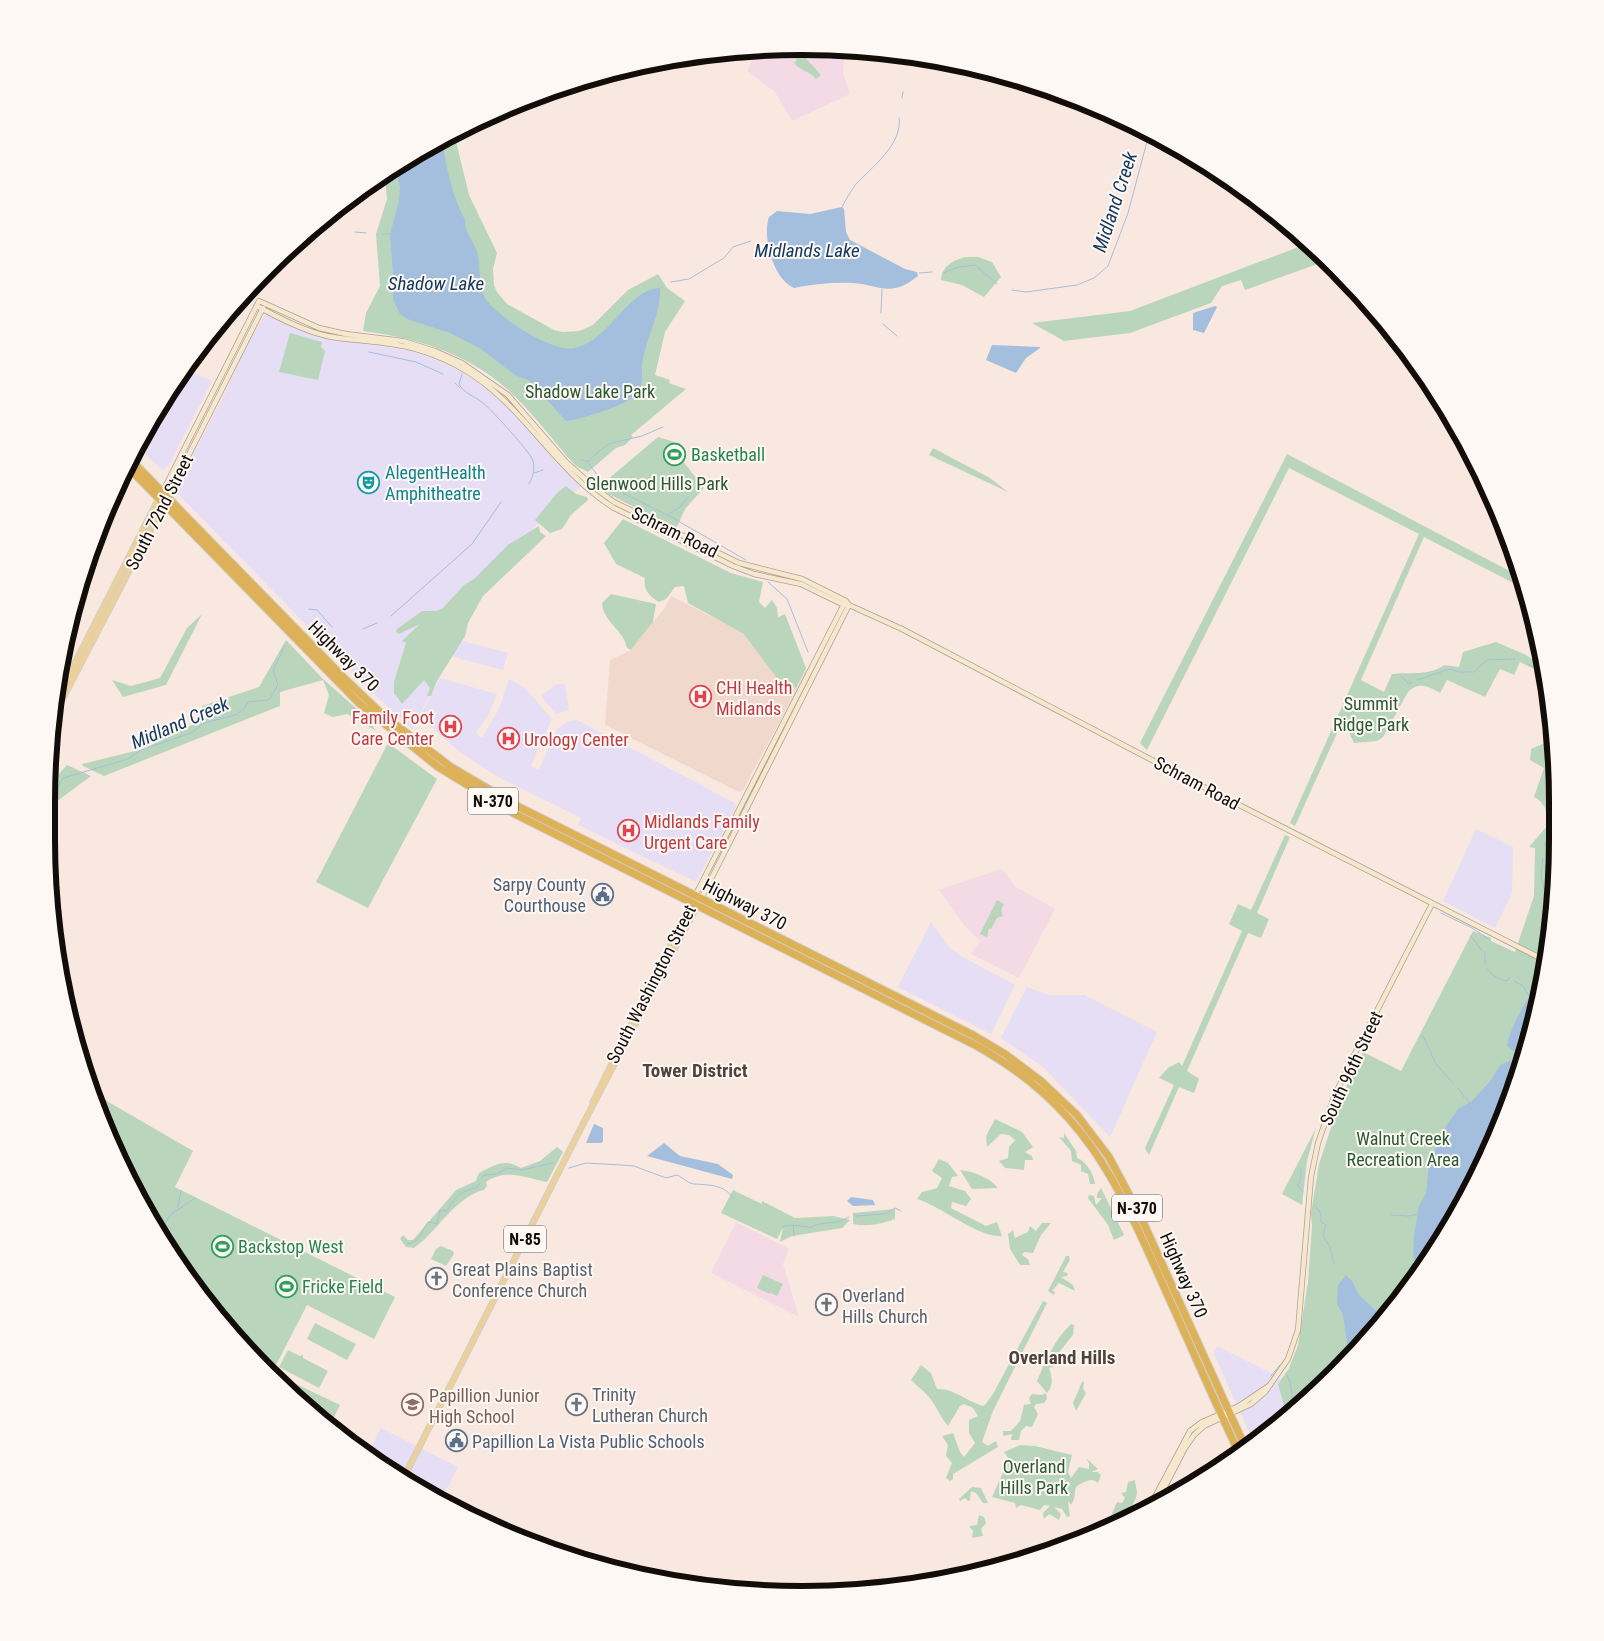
<svg xmlns="http://www.w3.org/2000/svg" width="1604" height="1641" font-family="'Roboto Condensed',sans-serif">
<style>
.commercial{fill:#e5def4}
.built{fill:#f0d9cc}
.education{fill:#f3dae4}
.green{fill:#b9d6bc}
.water{fill:#a4bfdd}
.lines{fill:none;stroke-linecap:round;stroke-linejoin:round}
.stream{stroke:#a4bfdd;stroke-width:1}
.secondary-casing{stroke:#af9f97;stroke-width:6}
.primary-casing{stroke:#d0cfce;stroke-width:7}
.highway-casing{stroke:#d0cfce;stroke-width:9}
.secondary{stroke:#f5e8cd;stroke-width:4.5}
.primary{stroke:#ebd09a;stroke-width:5}
.highway{stroke:#ddb157;stroke-width:7}
.labels{text-anchor:middle;dominant-baseline:central;stroke-width:4;stroke-linejoin:round;paint-order:stroke}
.shield{fill:#fef8f4;stroke:#5a5450;stroke-width:1}
.shield-label{font-size:16px;font-weight:bold;fill:#130d0a}
.park-label{font-size:18px;fill:#2a5933;stroke:#fef8f4}
.leisure-label{font-size:18px;fill:#27864d;stroke:#fef8f4;text-anchor:start}
.culture-label{font-size:18px;fill:#0d838f;stroke:#fef8f4;text-anchor:start}
.street-label{font-size:18px;fill:#130d0a;stroke:#fef8f4}
.health-label{font-size:18px;fill:#be3a42;stroke:#fef8f4;text-anchor:start}
.service-label{font-size:18px;fill:#4e5e75;stroke:#fef8f4;text-anchor:end}
.worship-label{font-size:18px;fill:#5b616d;stroke:#fef8f4;text-anchor:start}
.education-label{font-size:18px;fill:#785e54;stroke:#fef8f4;text-anchor:start}
.water-label{font-size:19px;font-style:italic;fill:#123a61;stroke:#fef8f4}
.neighbourhood-label{font-size:19px;font-weight:bold;fill:#50433b;stroke:#fef8f4}
.rim{fill:none;stroke:#130d0a;stroke-width:6}
</style>
<rect width="100%" height="100%" fill="#f9e8df"/>
<!-- commercial -->
<path class="commercial" d="M268 314 318 336 406 350 428 356 462 372 494 393 526 425 556 463 581 486 502 557 412 729 374 694 174 490 222 399 243 353 264 316Z
M187 369 212 381 169 465 162 470 137 446 148 424Z
M459 640 508 653 503 670 451 656Z
M440 678 497 694 488 715 476 733 482 738 499 709 509 679 525 688 552 719 531 766 539 770 557 729 568 721 577 720 735 803 736 807 696 882 578 825 581 818 502 779 461 753 420 716Z
M556 684H565L569 710 556 714 541 696Z
M1476 829 1513 847 1512 893 1495 928 1443 901Z
M931 922 949 947 961 956 1015 985 991 1034 898 987Z
M1027 987 1048 995H1084L1157 1032 1110 1137 1043 1067 1001 1038Z
M1217 1346 1283 1379 1290 1413 1254 1443 1214 1354Z
M381 1428 458 1467 441 1501 382 1468 367 1455Z"/>
<!-- built -->
<path class="built" d="M671 596 800 662 799 666 807 670 743 790 739 792 605 725 610 660 631 650 666 606Z"/>
<!-- education -->
<path class="education" d="M758 48 849 51 844 60 843 73 850 94 792 121 775 92 747 71Z
M1002 869 1016 887 1055 909 1019 978 971 954 980 941 964 925 939 890Z
M736 1222 789 1249 783 1264 799 1317 711 1273Z"/>
<!-- green -->
<path class="green" d="M790 49H795L801 56 803 55 821 75 816 79C809 71 801 71 794 63L797 60 788 50Z
M454 133 469 195 497 253 493 269 494 285 497 292 507 304 554 330 562 332 579 331 593 325 628 290 658 274 667 288 685 301 665 332 655 375 670 380 669 383 686 389 631 435 633 437 625 445 616 448 588 472 576 466C553 441 532 411 507 389 467 353 416 338 363 331L366 313 380 286 376 234 387 199 385 176Z
M1309 243 1326 261 1245 290 1241 280 1222 286 1211 303 1130 333 1064 341 1032 323 1130 311Z
M966 257H978L992 262 1001 277 984 297 962 285 941 280C942 266 953 260 966 257Z
M290 333 322 342 321 347 325 351 318 380 279 372Z
M658 437 681 444 682 460 704 488 685 509 676 529 607 493 615 486 606 481Z
M933 448 990 478 1008 492 929 455Z
M1287 454 1521 577 1525 589 1424 537 1361 680 1384 692 1392 674C1409 672 1430 676 1444 665L1459 667 1463 652 1496 642 1524 654 1542 665 1540 672 1520 662 1514 675 1500 669 1485 697 1447 680 1440 693C1429 687 1419 681 1408 692L1383 737 1377 741 1354 743 1343 720 1295 826 1290 823 1419 534 1289 468 1147 750 1140 743Z
M566 486 576 494 587 497 588 500 571 515 562 529 550 533 535 520 557 493Z
M623 519 731 573 763 582 759 602 765 608 772 600 777 608 778 617 785 614 806 668 796 688 776 677 744 634 688 603 684 586 675 587 666 599 659 602C649 596 643 590 645 578L616 564 604 543Z
M539 526 540 532 546 536 483 596 468 623 465 636 437 681 431 696H427L430 688 424 680 402 704 394 693V682L406 643 402 641 420 624 399 634 396 632 397 629 422 611H436L443 608 464 585 474 579 508 545Z
M611 594 656 604 653 622 631 650 627 648C624 630 603 622 602 603Z
M202 614 166 685 123 697 112 680 131 686 160 678 187 628Z
M286 640 323 679 367 718 376 731 347 714 333 717 324 713 329 695 323 680 280 692V706L104 776 83 766 82 764 143 749 204 719 202 706 259 687Z
M1549 712 1556 753 1551 937 1518 1082 1457 1217 1370 1337 1287 1416 1278 1384 1289 1368 1298 1345 1308 1281 1312 1226 1311 1213 1319 1164 1340 1100 1363 1052 1401 1071 1473 931 1491 938V941L1515 952 1534 896 1535 848 1529 847 1547 826C1547 813 1547 804 1534 797L1544 768 1530 760 1531 749 1545 743 1543 736 1547 734 1545 726 1547 725 1543 718Z
M388 743 437 779 368 908 316 882Z
M67 765 91 776 48 808 49 785Z
M1285 835 1290 837 1257 913 1269 919 1261 938 1248 933 1187 1071 1199 1079 1194 1093 1179 1087 1149 1155 1145 1148 1174 1085 1159 1078 1168 1068 1179 1062 1182 1066 1242 931 1229 924 1238 904 1251 910Z
M997 900 1004 904 1001 910 1003 916 997 918 991 929 989 928 987 937 980 934Z
M93 1093 193 1151 175 1187 395 1297 374 1339 307 1305 273 1371 288 1378 290 1381 340 1405 330 1425 293 1394 294 1388 288 1378H273L268 1374 174 1259 104 1128Z
M995 1119 1022 1132 1033 1147 1025 1152 1032 1156 1033 1160H1025L1024 1170 1005 1168 999 1161 1008 1158 1009 1147 1015 1140 1009 1135 1001 1134 987 1147 986 1136Z
M1316 1128 1307 1161 1302 1205 1282 1194Z
M1064 1133 1076 1151 1077 1158C1086 1161 1094 1174 1095 1184H1090L1088 1174 1081 1171V1165L1072 1161 1071 1151 1059 1137 1064 1138Z
M557 1147 563 1152 547 1182C525 1178 507 1168 486 1182L487 1186 484 1190C455 1197 438 1231 414 1248L406 1247 400 1239 403 1235 408 1240H413L456 1190 476 1181 479 1173C495 1165 505 1158 521 1168L540 1161Z
M939 1159 948 1163 958 1176 952 1177 949 1186 965 1191 971 1199 966 1206 952 1202 951 1208 986 1226 997 1222 1002 1236C980 1239 941 1206 917 1199L922 1192 937 1188 942 1178 932 1171Z
M960 1170C973 1171 990 1178 998 1188L972 1189Z
M1101 1188 1124 1235 1114 1240 1108 1225 1088 1198 1089 1195 1094 1196 1096 1205 1102 1198H1097V1194Z
M733 1190 762 1204V1201L795 1218 833 1216 850 1220 842 1228 792 1236 780 1242 783 1228 777 1239 721 1213Z
M895 1209V1219C882 1224 867 1227 853 1224V1213Z
M1042 1223H1051L1041 1235 1033 1253 1024 1252 1022 1255 1028 1259 1030 1265H1020L1010 1249 1008 1234 1013 1230 1015 1238 1028 1232 1030 1226 1036 1231Z
M441 1246 453 1251 454 1254 446 1266 431 1259 436 1249Z
M1066 1256H1069L1070 1260 1063 1272 1068 1273 1067 1276 1061 1277 1073 1285 1075 1291 1059 1283 1052 1291 1055 1292 1054 1295 1048 1291Z
M763 1275 783 1284 777 1296 771 1293 773 1287 770 1294 757 1288Z
M1043 1301 1047 1303 993 1411 982 1442 988 1446 996 1441 998 1447 953 1474V1479L950 1481 946 1478 952 1463 946 1456 948 1445 942 1436 953 1433 960 1452 964 1457 975 1443 969 1433V1420L978 1416 973 1408 964 1404 960 1406 948 1426C940 1417 937 1406 928 1396 923 1390 916 1385 911 1380L921 1365 931 1373 937 1389C954 1388 967 1402 984 1406L993 1394Z
M315 1323 356 1344 347 1360 307 1339Z
M1071 1324 1074 1325 1073 1335C1067 1341 1064 1348 1057 1354L1055 1366 1049 1368C1052 1377 1054 1385 1047 1393L1037 1381C1046 1360 1054 1340 1071 1324Z
M288 1350 300 1356 303 1355V1358L328 1371 319 1388 279 1367Z
M1084 1381 1083 1389 1086 1393 1076 1411 1073 1403 1082 1382Z
M1046 1393 1047 1399 1044 1403 1036 1404 1034 1407 1038 1414 1032 1427 1026 1426 1021 1431 1019 1440H1011L1012 1434 1003 1436V1431H1011L1020 1421 1024 1405 1031 1404 1029 1398 1032 1394 1042 1395Z
M1020 1445 1035 1446 1072 1455 1068 1472 1071 1478 1079 1467 1089 1469V1463L1086 1458 1098 1469 1091 1472H1098L1101 1475 1098 1483C1094 1480 1092 1479 1087 1481 1068 1488 1080 1491 1071 1505L1068 1501 1070 1516 1067 1517 1062 1509 1054 1507 1061 1514 1059 1520 1049 1514 1044 1519 1043 1513 1050 1506 1044 1505 1040 1510 1021 1505 1016 1508 1015 1503 992 1497 1009 1459 1004 1452Z
M1135 1480C1135 1484 1137 1489 1137 1493 1136 1504 1120 1523 1111 1526L1110 1518 1117 1502 1122 1503 1125 1498 1121 1493 1126 1492 1128 1482Z
M972 1487 981 1488 988 1503H983L976 1493 971 1491 970 1500 968 1501 965 1498 960 1501 959 1499Z
M979 1515 984 1517 986 1523 981 1529 983 1536 972 1538 973 1531 969 1526 977 1525Z"/>
<!-- water -->
<path class="water" d="M444 139C442 156 455 205 465 219 464 229 472 240 476 249 481 257 478 282 483 294 491 314 554 354 575 348 610 340 629 288 660 288 662 311 647 336 643 359 640 370 645 384 638 393 630 404 580 420 566 421L530 381 515 375 481 349 450 333 407 319 400 314 393 300V274L390 234 399 201 400 187 395 169Z
M842 207 844 209 846 232 850 240 905 269 917 272 918 276C891 298 881 285 852 283 834 282 813 284 794 288 773 279 762 237 769 217L777 211 810 214Z
M1215 306 1217 307 1204 333 1193 330V313Z
M992 345 1040 347V348L1026 358 1016 373 986 360Z
M1540 986 1524 1053 1513 1051 1507 1046C1509 1031 1527 994 1540 986Z
M1509 1061 1522 1062 1518 1082 1457 1217 1420 1268 1413 1257 1414 1235 1419 1206 1426 1193 1429 1163 1434 1156 1438 1138 1458 1109 1472 1101 1491 1080 1500 1065Z
M594 1124 603 1128V1141L601 1143H586Z
M664 1143 680 1156 718 1164 733 1175 732 1179 647 1156Z
M851 1197 873 1200 875 1205 853 1206 847 1201Z
M1346 1275 1352 1281 1359 1295 1384 1318 1370 1337 1349 1357 1343 1315 1337 1304 1338 1285Z"/>
<g class="lines">
<!-- stream -->
<path class="stream" d="M902 98 903 92
M842 207C846 199 851 191 856 184 872 167 903 144 899 118
M355 232 366 233
M383 234H390
M919 273 932 272
M943 273 959 267 975 265 997 284
M671 282 689 279 724 258 733 247 751 241
M660 288 663 286
M1012 290 1026 292 1077 285 1094 278 1108 266 1128 213 1149 134
M881 313 882 289
M883 324 897 336
M369 352 416 362 443 374
M462 374 459 384C464 394 475 396 483 403 491 409 532 454 533 461 535 469 533 477 529 484
M455 383 460 388
M581 460 587 461 600 479 615 489 673 518 746 560
M588 461 608 444 642 436 663 427
M534 473 543 470
M669 514 680 507 688 497
M768 582 787 599 808 652
M309 609 317 610 332 627
M391 616 472 544 501 502
M363 629 377 623
M1528 664 1540 670
M1401 676 1409 684 1412 682
M1417 680 1450 669 1459 672H1474L1487 660 1515 659
M1547 761 1546 797 1555 811
M48 797 55 793 63 778 128 759 141 750 191 733 204 723 235 715 245 708 248 702 269 700 278 685 273 670 285 646
M1544 847 1546 841 1554 837
M1543 858 1541 876 1552 923
M1441 913 1472 928 1490 940
M1471 936 1482 951
M1485 965V952
M1487 969C1491 975 1500 980 1507 981L1509 978
M1514 981 1523 986 1529 996
M1423 1036 1436 1064 1453 1083
M1457 1088 1459 1089
M1460 1090 1464 1097
M1466 1098 1470 1103
M569 1168 586 1163 621 1165 634 1166 666 1178 677 1175C682 1177 689 1184 694 1184 708 1185 724 1184 733 1198
M1301 1168V1178L1298 1186 1303 1192
M482 1178 484 1175 497 1174 507 1168 521 1170 553 1163
M1315 1205 1321 1214V1222L1326 1225 1323 1236 1330 1247 1334 1263
M178 1207 181 1191
M1391 1215 1409 1216 1419 1214
M855 1216 885 1214 895 1208 901 1211
M793 1225 794 1236
M782 1227C792 1224 799 1226 809 1227 817 1228 809 1227 816 1225 830 1221 836 1225 849 1217
M160 1233 170 1215 195 1198
M407 1244C420 1243 422 1230 428 1222L437 1224 440 1210 447 1211C451 1203 457 1194 466 1191 473 1188 477 1189 480 1183
M1287 1375C1293 1386 1290 1397 1295 1407
M1271 1376 1280 1365"/>
<defs>
<path id="secondary" d="M257 306C279 318 302 330 327 336 346 340 365 340 384 343 411 346 439 355 463 369 524 404 554 471 614 508L733 566 754 574 801 584 844 605H849
M163 491 259 301 319 328 346 334 403 341 435 351 462 363 508 395 566 462 595 488 614 502 739 563 802 579 846 601 849 605 902 629 1190 780 1546 961
M168 496 263 308
M695 896 844 604
M701 899 849 605
M1156 1504 1185 1448 1194 1435 1204 1426 1251 1404 1265 1392 1288 1359 1298 1330 1311 1177 1318 1143 1334 1097 1349 1065 1432 904
M1148 1510 1190 1431 1202 1422 1239 1406 1270 1385"/>
<path id="primary" d="M53 706 160 496
M52 719 165 502
M593 1102 695 896
M403 1479 583 1124 698 904"/>
<path id="highway" d="M131 460 343 677 383 715 451 767 519 807 973 1035 1005 1054 1041 1081 1077 1115 1109 1157 1139 1213 1246 1449
M128 467 359 703 438 767 515 814 975 1045C1084 1106 1116 1179 1164 1287 1189 1342 1213 1398 1239 1453"/>
</defs>
<!-- secondary casing -->
<use href="#secondary" class="secondary-casing"/>
<!-- primary casing -->
<use href="#primary" class="primary-casing"/>
<!-- highway casing -->
<use href="#highway" class="highway-casing"/>
<!-- secondary -->
<use href="#secondary" class="secondary"/>
<!-- primary -->
<use href="#primary" class="primary"/>
<!-- highway -->
<use href="#highway" class="highway"/>
</g>
<!-- icons -->
<defs>
<symbol id="stadium-ring" viewBox="-11 -11 22 22"><circle r="9.5" fill="#fef8f4" stroke="#2e9e5b" stroke-width="1.5"/><path d="M0-5a6.5 5 0 1 0 0 10a6.5 5 0 1 0 0-10ZM-3.5-1.8h7v3.6h-7Z" fill="#2e9e5b"/></symbol>
<symbol id="theatre-ring" viewBox="-11 -11 22 22"><circle r="9.5" fill="#fef8f4" stroke="#0f9aa8" stroke-width="1.5"/><path d="M-5-5.5Q0-4 5-5.5V0Q5 5 0 6Q-5 5-5 0ZM-3.3-2.5H-1v1.5H-3.3ZM1-2.5H3.3v1.5H1ZM-2.8 1Q0 5.5 2.8 1Z" fill="#0f9aa8"/></symbol>
<symbol id="hospital-ring" viewBox="-11 -11 22 22"><circle r="9.5" fill="#fef8f4" stroke="#e0444e" stroke-width="1.5"/><path d="M-5-5h3v3.5h4V-5h3V5h-3V1.5h-4V5h-3Z" fill="#e0444e"/></symbol>
<symbol id="civic-ring" viewBox="-11 -11 22 22"><circle r="9.5" fill="#fef8f4" stroke="#5c6f8a" stroke-width="1.5"/><path d="M-.6-6.5H3V-4.5H.6V-3L4-1V1h2V6H-6V1h2V-1L-.6-3ZM-1.2 2.5V6h2.4V2.5Z" fill="#5c6f8a"/></symbol>
<symbol id="church-ring" viewBox="-11 -11 22 22"><circle r="9.5" fill="#fef8f4" stroke="#6b7280" stroke-width="1.5"/><path d="M-1.2-6h2.4v3.5h3.3v2.4h-3.3V6h-2.4V-.1h-3.3v-2.4h3.3Z" fill="#6b7280"/></symbol>
<symbol id="school-ring" viewBox="-11 -11 22 22"><circle r="9.5" fill="#fef8f4" stroke="#8d6e63" stroke-width="1.5"/><path d="M0-5L7-2L0 1L-7-2ZM-4 1L0 2.5L4 1V4Q0 6-4 4Z" fill="#8d6e63"/></symbol>
</defs>
<g fill-rule="evenodd">
<use href="#stadium-ring" x="662" y="442" width="25" height="25"/>
<use href="#theatre-ring" x="356" y="470" width="25" height="25"/>
<use href="#hospital-ring" x="688" y="684" width="25" height="25"/>
<use href="#hospital-ring" x="438" y="714" width="25" height="25"/>
<use href="#hospital-ring" x="496" y="726" width="25" height="25"/>
<use href="#hospital-ring" x="616" y="818" width="25" height="25"/>
<use href="#civic-ring" x="590" y="882" width="25" height="25"/>
<use href="#stadium-ring" x="210" y="1234" width="25" height="25"/>
<use href="#church-ring" x="424" y="1266" width="25" height="25"/>
<use href="#stadium-ring" x="274" y="1274" width="25" height="25"/>
<use href="#church-ring" x="814" y="1292" width="25" height="25"/>
<use href="#church-ring" x="564" y="1392" width="25" height="25"/>
<use href="#school-ring" x="400" y="1392" width="25" height="25"/>
<use href="#civic-ring" x="444" y="1428" width="25" height="25"/>
</g>
<g class="labels">
<!-- shield labels -->
<g class="shield">
<rect x="468" y="787.5" width="50" height="27" rx="4"/>
<rect x="1112" y="1194.5" width="50" height="27" rx="4"/>
<rect x="504" y="1225.5" width="42" height="27" rx="4"/>
</g>
<g class="shield-label">
<text x="493" y="801">N-370</text>
<text x="1137" y="1208">N-370</text>
<text x="525" y="1239">N-85</text>
</g>
<!-- park labels -->
<g class="park-label">
<text x="590" y="391">Shadow Lake Park</text>
<text x="657" y="483">Glenwood Hills Park</text>
<text x="1371" y="703">Summit<tspan x="1371" dy="21">Ridge Park</tspan></text>
<text x="1403" y="1138">Walnut Creek<tspan x="1403" dy="21">Recreation Area</tspan></text>
<text x="1034" y="1466">Overland<tspan x="1034" dy="21">Hills Park</tspan></text>
</g>
<!-- leisure labels -->
<g class="leisure-label">
<text x="691" y="454">Basketball</text>
<text x="238" y="1246">Backstop West</text>
<text x="302" y="1286">Fricke Field</text>
</g>
<!-- culture labels -->
<g class="culture-label">
<text x="385" y="472">AlegentHealth<tspan x="385" dy="21">Amphitheatre</tspan></text>
</g>
<!-- street labels -->
<g class="street-label">
<text transform="translate(159 512) rotate(-63)">South 72nd Street</text>
<text transform="translate(675 532) rotate(26)">Schram Road</text>
<text transform="translate(344 656) rotate(45)">Highway 370</text>
<text transform="translate(1197 783) rotate(28)">Schram Road</text>
<text transform="translate(745 904) rotate(27)">Highway 370</text>
<text transform="translate(651 984) rotate(-63)">South Washington Street</text>
<text transform="translate(1351 1068) rotate(-65)">South 96th Street</text>
<text transform="translate(1184 1275) rotate(66)">Highway 370</text>
</g>
<!-- health labels -->
<g class="health-label">
<text x="716" y="687">CHI Health<tspan x="716" dy="21">Midlands</tspan></text>
<text x="434" y="717" text-anchor="end">Family Foot<tspan x="434" dy="21">Care Center</tspan></text>
<text x="524" y="739">Urology Center</text>
<text x="644" y="821">Midlands Family<tspan x="644" dy="21">Urgent Care</tspan></text>
</g>
<!-- service labels -->
<g class="service-label">
<text x="586" y="884">Sarpy County<tspan x="586" dy="21">Courthouse</tspan></text>
<text x="472" y="1441" text-anchor="start">Papillion La Vista Public Schools</text>
</g>
<!-- worship labels -->
<g class="worship-label">
<text x="452" y="1269">Great Plains Baptist<tspan x="452" dy="21">Conference Church</tspan></text>
<text x="842" y="1295">Overland<tspan x="842" dy="21">Hills Church</tspan></text>
<text x="592" y="1394">Trinity<tspan x="592" dy="21">Lutheran Church</tspan></text>
</g>
<!-- education labels -->
<g class="education-label">
<text x="429" y="1395">Papillion Junior<tspan x="429" dy="21">High School</tspan></text>
</g>
<!-- water labels -->
<g class="water-label">
<text transform="translate(1115 202) rotate(-72)">Midland Creek</text>
<text x="807" y="250">Midlands Lake</text>
<text x="436" y="283">Shadow Lake</text>
<text transform="translate(180 723) rotate(-23)">Midland Creek</text>
</g>
<!-- neighbourhood labels -->
<g class="neighbourhood-label">
<text x="695" y="1070">Tower District</text>
<text x="1062" y="1357">Overland Hills</text>
</g>
</g>
<!-- crop -->
<path d="M0 0H1604V1641H0ZM802 55H802A747 747 0 0 1 1549 802V839A747 747 0 0 1 802 1586H802A747 747 0 0 1 55 839V802A747 747 0 0 1 802 55Z" fill="#fef8f4" fill-rule="evenodd"/>
<path class="rim" d="M802 55H802A747 747 0 0 1 1549 802V839A747 747 0 0 1 802 1586H802A747 747 0 0 1 55 839V802A747 747 0 0 1 802 55Z"/>
</svg>
